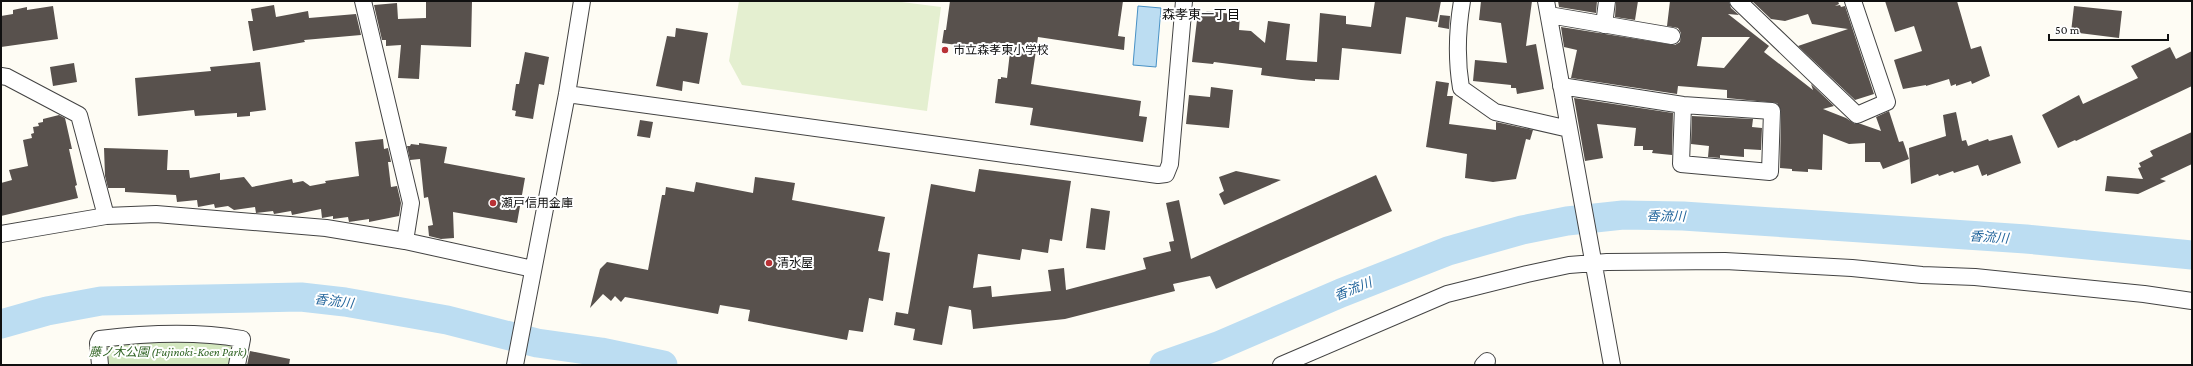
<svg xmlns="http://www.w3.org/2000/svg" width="2193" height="366" font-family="'Crimson Pro','Noto Sans JP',serif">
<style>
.green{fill:#d3e7bf}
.pitch{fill:#e4efd0}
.water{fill:#bcddf2;stroke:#4891c5}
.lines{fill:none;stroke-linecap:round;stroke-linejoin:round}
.river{stroke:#bcddf2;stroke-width:29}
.building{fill:#58514d;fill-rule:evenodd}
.minor-casing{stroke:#434343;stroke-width:18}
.minor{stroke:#fff;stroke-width:16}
.poi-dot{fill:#b83135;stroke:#fff;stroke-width:1.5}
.labels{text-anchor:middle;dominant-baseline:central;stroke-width:4;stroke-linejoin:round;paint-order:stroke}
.poi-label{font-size:12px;fill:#101010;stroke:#fff;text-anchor:start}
.park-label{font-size:12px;font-style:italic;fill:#306424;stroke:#fff}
.neighbourhood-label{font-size:13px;fill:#101010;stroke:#fff}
.water-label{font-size:13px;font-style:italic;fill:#21649b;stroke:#fff}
</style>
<rect width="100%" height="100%" fill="#fefcf4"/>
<!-- green -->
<path class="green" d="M140 339 230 341 233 348 230 365H104L103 349 108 343Z"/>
<!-- pitch -->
<path class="pitch" d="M739 1H894L941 7 927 111 742 85 729 61Z"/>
<!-- water -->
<path class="water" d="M1138 6 1161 8 1156 67 1133 65Z"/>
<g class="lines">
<!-- river -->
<path class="river" d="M1 324 47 311 101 301 301 297 345 302 447 320 537 343 601 352 663 365
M1164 365 1218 346 1341 293 1448 251 1522 230 1567 221 1623 215 1683 216 2026 239 2192 255"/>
</g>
<!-- building -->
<path class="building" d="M426 1H472L471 47 421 45 419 79 398 78 401 45 386 46V40H382L374 5 397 3 398 19 426 18Z
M950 1H1123L1118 36 1125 37 1124 50 1038 37 1031 84 1141 101 1139 116 1147 117 1143 142 1030 125 1033 108 995 103 998 79H1001V77L1007 78 1010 52 942 43 944 30H946Z
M1375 1H1441L1437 22 1406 17 1401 54 1342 48 1339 80 1315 79V81L1301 80 1261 75 1262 68 1214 62 1213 64 1192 62 1197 20 1207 11 1240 15 1239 30 1251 31 1265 43 1268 21 1290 24 1286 60 1317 62 1320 13 1346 16V24L1371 27Z
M1481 1H1532L1526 46 1536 44 1544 89 1517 94 1516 88H1511V85L1473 81 1475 60 1507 63 1501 23 1479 20Z
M1558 1H1597L1596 13 1559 7Z
M1616 1H1638L1635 20 1615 17Z
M1670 1H1729L1731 8 1739 15 1728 14 1769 46 1764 52 1813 90 1811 84 1834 106 1823 109 1846 118 1855 124H1861L1881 131 1876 117 1889 111 1899 142 1903 141 1909 159 1883 169 1880 162H1865V143L1849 144 1823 134 1822 170 1808 169V172L1792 171V169L1780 168 1781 111 1777 103 1727 98V90L1678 86 1677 94 1571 78 1577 50 1564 47 1561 27 1675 45 1680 42 1681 33 1678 28 1667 26ZM1702 37H1750L1724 68 1697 66Z
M1752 1H1838L1839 4 1835 6 1840 5 1841 7 1845 6 1874 94 1855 100 1798 46 1848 29 1812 24 1808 14 1785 21 1771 19Z
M1885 1H1957L1971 49 1981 46 1990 76 1972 84 1971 81 1956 86V84L1951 86 1949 79 1926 86V85L1903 89 1894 60 1922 51 1914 26 1895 32Z
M274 5 276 17 308 11 309 18 356 14 361 35 304 40 305 42 253 51 248 21H253L251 9Z
M53 6 58 39 1 47V16L13 14V10L27 7V10Z
M2074 6 2122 11 2119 38 2071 32Z
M1440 15 1450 16 1449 29 1438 27Z
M676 28 708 33 699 84 683 81 682 91 656 86 667 36 675 37Z
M2170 47 2176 59 2192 51V86L2076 141 2075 140 2058 148 2042 115 2079 95 2083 104 2138 78 2131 66Z
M525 52 549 57 544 85 539 84 533 119 515 116 516 111 512 110 516 84H519Z
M260 62 266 110 250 112V116L237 117V113L195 116 194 110 138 116 135 78 211 71 210 67Z
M74 63 77 82 53 86 50 67Z
M1436 81 1449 83 1447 96H1453L1449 124 1496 130V122L1533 130 1530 140 1526 139 1516 179 1493 182 1465 178 1467 154 1426 147Z
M1211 87 1233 90 1229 128 1186 124 1189 95 1210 97Z
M1574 98 1673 113 1672 155 1652 153 1653 150H1643V146H1634L1636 128 1597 124 1603 158 1585 161Z
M1956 112 1962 141 1966 140 1968 146 1988 139 1989 141 2012 135 2021 163 1987 176V174L1982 176 1978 165 1954 173 1953 171 1939 176 1938 174 1911 184 1909 148 1946 136 1943 115Z
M59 115 65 118 72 149H69L77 185 75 186 78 198 1 216V183L12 180 9 170 28 166 23 140 32 138 31 134 34 133 33 127 39 126 38 123 43 122V119Z
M1692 116 1753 119 1752 127 1762 128 1761 150 1744 149V157L1720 155V158L1708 157 1709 146 1691 144Z
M640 120 653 122 650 138 637 136Z
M2192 132V164L2160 179 2166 181 2138 194 2105 191 2107 176 2143 179 2138 168 2141 167 2139 163 2153 156 2150 151Z
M383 139 384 149 388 148 391 162H388L391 187 397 186 401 203 399 216 369 222V219L349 222 348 217 333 219V216L322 218 321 209 292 215 291 211 274 214 273 211 256 213 255 207 234 210 228 206 215 208 214 204 198 207 197 200 177 202 176 195 125 192V188H108L105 176 104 148 168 150 167 170H189L190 178 220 173V180L244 177 252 187 292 179 293 183 303 181 310 186 326 183 325 181 359 176 355 142Z
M419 143 447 147 444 163 525 178 517 223 453 212 454 238 441 239 429 236 428 226 433 225 428 197 424 198 420 159 410 160 407 146H410L411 144 419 145Z
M979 169 1071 181 1062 241 1050 239 1048 253 1022 249 1020 260 978 254 973 288 991 286 992 297 1051 291 1048 270 1064 268 1066 290 1146 269 1143 258 1171 251 1169 242 1174 241 1166 203 1179 200 1191 259 1376 175 1392 211 1216 289 1210 276 1173 284 1175 291 1065 319 973 329 971 310 949 306 942 345 913 340 915 329 894 325 896 312 908 314 931 184 975 192Z
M1236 171 1281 180 1224 205 1219 194 1224 191 1219 177Z
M755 177 795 183 792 200 885 217 878 251 890 253 883 301 869 298 863 332 849 330 847 340 748 321 750 310 720 305 718 314 625 297 621 302 615 296 611 301 603 294 590 308 600 269 607 262 648 270 662 195H665L666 187 694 192 696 182 753 193Z
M1091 208 1110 211 1105 250 1086 248Z
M250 351 290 359 289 365H247Z"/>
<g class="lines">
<defs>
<path id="minor" d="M363 1 411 203 405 241
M1462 1C1457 31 1456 58 1461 88L1495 112 1569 129
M1546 1 1612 365
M1738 1 1857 115 1887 102 1853 1
M1549 15 1672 36
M1604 25 1607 1
M1 76 7 77 79 115 106 216
M1561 86 1683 105 1772 111 1770 172 1681 164 1683 105
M567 94 1158 175 1166 174 1170 164 1184 1
M1 234 106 216 156 214 326 228 405 241 533 269
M100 365 98 343 100 339C147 333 196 331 242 339L237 365
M515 365 567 94 582 1
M1281 365 1447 294 1527 274 1569 265 1607 262 1725 261 1852 268 1922 275 1975 277 2144 294 2192 301
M1483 365 1487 361"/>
</defs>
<!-- minor casing -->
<use href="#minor" class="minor-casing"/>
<!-- minor -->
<use href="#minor" class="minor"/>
</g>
<!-- markers -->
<g class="poi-dot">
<circle cx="945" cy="50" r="4"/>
<circle cx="493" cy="203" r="4"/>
<circle cx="769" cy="263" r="4"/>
</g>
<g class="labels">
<!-- poi labels -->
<g class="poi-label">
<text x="953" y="50">市立森孝東小学校</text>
<text x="501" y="203">瀬戸信用金庫</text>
<text x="777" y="263">清水屋</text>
</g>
<!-- park labels -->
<g class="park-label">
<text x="168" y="352">藤ノ木公園 (Fujinoki-Koen Park)</text>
</g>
<!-- neighbourhood labels -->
<g class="neighbourhood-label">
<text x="1201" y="14">森孝東一丁目</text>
</g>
<!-- water labels -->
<g class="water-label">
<text transform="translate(1666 216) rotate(1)">香流川</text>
<text transform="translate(1989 237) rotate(4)">香流川</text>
<text transform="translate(1353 289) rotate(-22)">香流川</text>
<text transform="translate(334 301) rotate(7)">香流川</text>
</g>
</g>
<!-- border -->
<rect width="2193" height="366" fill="none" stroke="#101010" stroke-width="4"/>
<!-- scale -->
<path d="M2049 34v6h119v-6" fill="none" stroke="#101010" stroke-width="2"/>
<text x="2055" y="34" font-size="12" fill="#101010" stroke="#ffffff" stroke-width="3" paint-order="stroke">50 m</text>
</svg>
